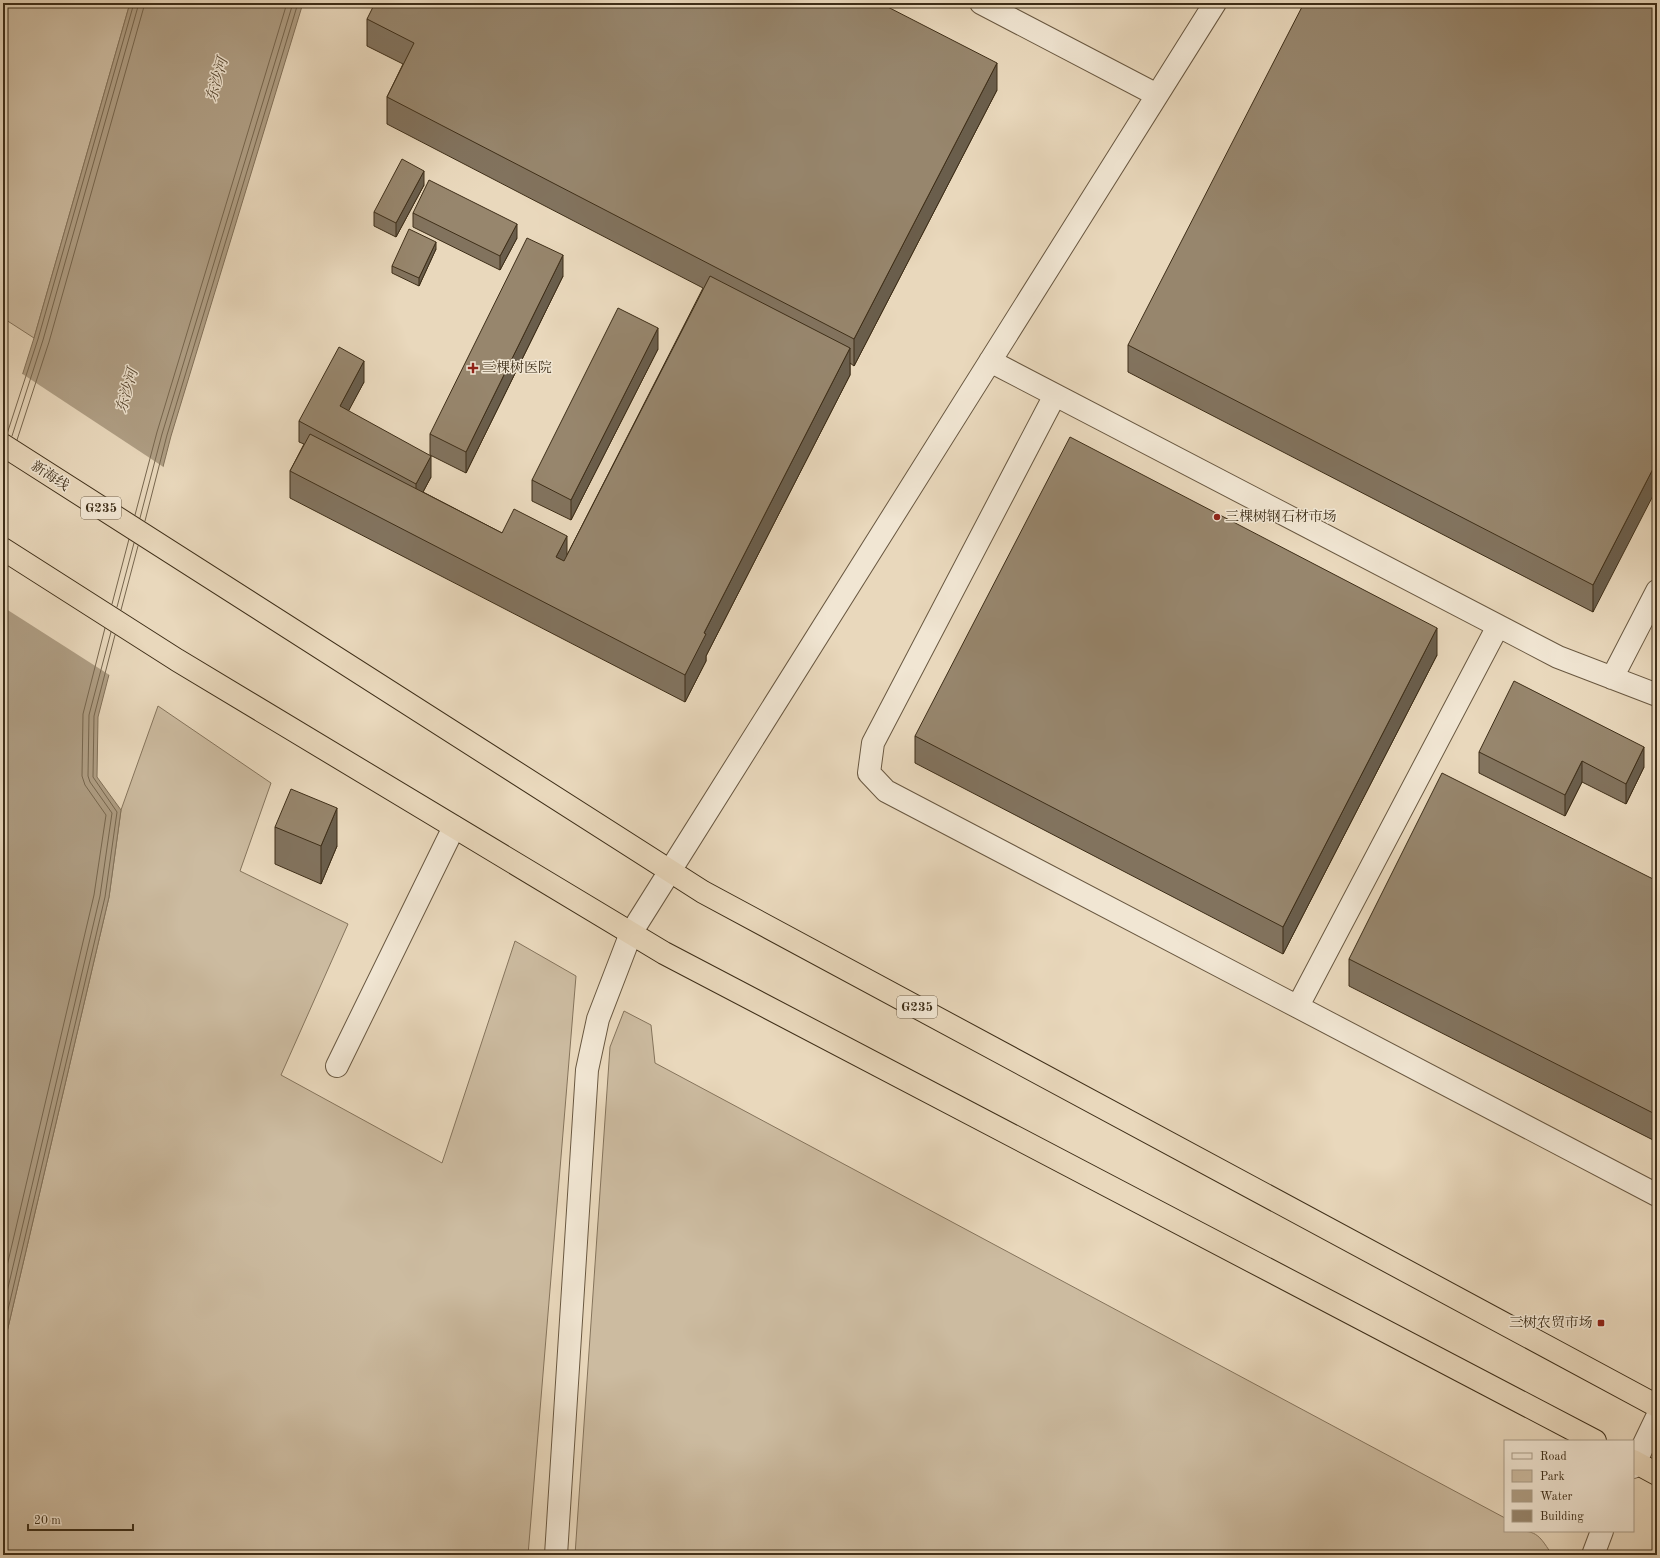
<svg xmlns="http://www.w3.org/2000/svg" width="1660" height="1558" font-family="'Old Standard TT','Noto Serif SC',serif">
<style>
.green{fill:#ccbba0;stroke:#85745c}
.water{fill:#af9e84;stroke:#827159}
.pier{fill:#e9d8bc}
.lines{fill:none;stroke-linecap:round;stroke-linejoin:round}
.shore{stroke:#76664e;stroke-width:1}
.minor-casing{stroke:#695841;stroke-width:24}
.highway-casing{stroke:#3e2e18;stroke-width:24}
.minor{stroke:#f1e6d3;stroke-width:22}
.highway{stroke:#e9d8bc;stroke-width:22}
.wall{fill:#82735e;stroke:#3e2e18}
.shaded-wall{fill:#6a5e4c;stroke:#3e2e18}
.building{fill:#97866d;stroke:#3e2e18}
.poi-dot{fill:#8f2418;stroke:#f1e6d3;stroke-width:1.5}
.labels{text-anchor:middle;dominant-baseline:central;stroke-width:3;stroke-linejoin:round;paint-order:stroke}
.shield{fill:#f1e6d3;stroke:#746550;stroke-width:1}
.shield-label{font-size:13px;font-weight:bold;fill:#3e2e18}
.poi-label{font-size:14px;fill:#3e2e18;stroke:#f1e6d3;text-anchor:start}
.street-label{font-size:14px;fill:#3e2e18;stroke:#f1e6d3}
.water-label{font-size:15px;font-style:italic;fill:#5a4a33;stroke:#f1e6d3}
</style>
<rect width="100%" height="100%" fill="#e9d8bc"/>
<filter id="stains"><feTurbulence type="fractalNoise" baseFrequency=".005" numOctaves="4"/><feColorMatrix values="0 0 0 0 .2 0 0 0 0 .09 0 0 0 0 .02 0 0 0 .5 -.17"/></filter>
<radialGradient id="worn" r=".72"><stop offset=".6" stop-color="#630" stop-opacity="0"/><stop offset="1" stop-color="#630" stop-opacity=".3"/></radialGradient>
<!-- green -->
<path class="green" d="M3 3H130L34 338 3 318Z
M158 706 271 783 240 871 348 924 281 1075 442 1163 515 941 576 976 528 1555H3V1349L109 897 121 810Z
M624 1011 651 1025 655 1063 1505 1518V1531C1534 1531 1536 1529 1552 1555H575L610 1047Z"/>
<!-- water -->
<path class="water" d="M130 3H303L171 436 98 717 97 777 121 810 109 897 3 1349V436L34 338Z"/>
<!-- pier -->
<path class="pier" d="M21 373 165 468 111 676 3 607V430Z"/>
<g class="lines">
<!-- shore -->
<path class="shore" d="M7 434 38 339 134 3
M12 436 43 340 139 3
M17 440 49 342 145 3
M135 515 157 432 287 3
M140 518 162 434 293 3
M145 521 167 435 298 3
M112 604 129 539
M117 607 134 543
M121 610 138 546
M3 1283 94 895 106 815 85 785 82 776 83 714 105 628
M3 1309 100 896 112 813 90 782 88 776 89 715 111 632
M3 1331 105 897 117 812 93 777 94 716 115 635"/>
<defs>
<path id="minor" d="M981 3 1157 95
M990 361 1558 657 1657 695
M1055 395 873 743 869 773 886 791 1657 1195
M1612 678 1657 591
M1298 1006 1498 626
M337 1066 454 827
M1633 1467 1657 1417
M556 1555 587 1070 598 1019 631 933 1215 3
M1593 1555 1602 1531"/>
<path id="highway" d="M3 445 703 892 1657 1406
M3 549 177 660 664 953 1595 1441
M1633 1461 1657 1474"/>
</defs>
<!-- minor casing -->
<use href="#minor" class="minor-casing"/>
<!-- highway casing -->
<use href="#highway" class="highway-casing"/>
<!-- minor -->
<use href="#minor" class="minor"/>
<!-- highway -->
<use href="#highway" class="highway"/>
</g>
<!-- wall -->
<path class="wall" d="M1657 3 1593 612 1128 372V345Z
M367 19 997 90 854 366 850 363V375L706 656V661L685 702 290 498V471L304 444 299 442V421L364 382 348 411 431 477 423 492 502 533 567 555 703 288 387 124V97L403 64 367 46Z
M424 185 396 237 374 226V212Z
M413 213 517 238 500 270 413 227Z
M436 249 419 286 392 273V266Z
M563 276 466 473 430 455V434Z
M658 349 571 520 532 501V480Z
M1437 655 1283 954 915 763V736Z
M1479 752 1644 767 1626 804 1582 782 1565 816 1479 773Z
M275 827 337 846 321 884 275 864Z
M1657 881V1142L1349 986V959Z"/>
<!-- shaded-wall -->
<path class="shaded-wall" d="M997 63V90L854 366V339Z
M424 171V185L396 237V223Z
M517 224V238L500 270V256Z
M436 242V249L419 286V278Z
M563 255V276L466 473V452Z
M658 328V349L571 520V500Z
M850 348V375L706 656V661L685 702V675L704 633Z
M364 361V382L340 427V406Z
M431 456V477L416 505V484Z
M1657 461V488L1593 612V585Z
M567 536V563L556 557Z
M1437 628V655L1283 954V927Z
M1644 747V767L1626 804V784Z
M1582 761V782L1565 816V795Z
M337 808V846L321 884V846Z"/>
<!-- building -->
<path class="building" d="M375 3H880L997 63 854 339 387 97 414 43 367 19Z
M1304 3H1657V461L1593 585 1128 345Z
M402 159 424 171 396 223 374 212Z
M429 180 517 224 500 256 413 213Z
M409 229 436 242 419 278 392 266Z
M527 238 563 255 466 452 430 434Z
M710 276 850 348 704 633 706 634 685 675 290 471 310 434 502 533 514 509 567 536 556 557 564 561Z
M618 308 658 328 571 500 532 480Z
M339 347 364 361 340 406 431 456 416 484 299 421Z
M1070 437 1437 628 1283 927 915 736Z
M1514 681 1644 747 1626 784 1582 761 1565 795 1479 752Z
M1442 773 1657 881V1115L1349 959Z
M291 789 337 808 321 846 275 827Z"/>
<!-- markers -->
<g class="poi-dot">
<path d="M471 362h4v4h4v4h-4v4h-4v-4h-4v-4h4z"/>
<circle cx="1217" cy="517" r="4"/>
<rect x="1597" y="1319" width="8" height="8" rx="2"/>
</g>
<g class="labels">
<!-- shield labels -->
<g class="shield">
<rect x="81" y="497" width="40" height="22" rx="3"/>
<rect x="897" y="996" width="40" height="22" rx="3"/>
</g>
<g class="shield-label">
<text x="101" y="508">G235</text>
<text x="917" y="1007">G235</text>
</g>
<!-- poi labels -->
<g class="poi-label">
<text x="482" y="368">三棵树医院</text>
<text x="1225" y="517">三棵树钢石材市场</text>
<text x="1593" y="1323" text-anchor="end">三树农贸市场</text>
</g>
<!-- street labels -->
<g class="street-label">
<text transform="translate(50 476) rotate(33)">新海线</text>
</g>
<!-- water labels -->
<g class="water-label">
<text transform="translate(218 80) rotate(-74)">东沙河</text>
<text transform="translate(128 391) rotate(-74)">东沙河</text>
</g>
</g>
<!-- margin -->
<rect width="1660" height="1558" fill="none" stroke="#e9d8bc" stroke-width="16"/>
<rect x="4" y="4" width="1652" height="1550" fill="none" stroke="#3e2e18" stroke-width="2"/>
<rect x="8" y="8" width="1644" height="1542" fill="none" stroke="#3e2e18"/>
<!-- legend -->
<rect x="1504" y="1440" width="130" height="92" fill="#f1e6d3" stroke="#a99c88"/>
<rect x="1512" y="1453" width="20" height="6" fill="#f1e6d3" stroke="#a99c88"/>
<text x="1540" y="1460" font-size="12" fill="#3e2e18">Road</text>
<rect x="1512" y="1470" width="20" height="12" fill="#ccbba0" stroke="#a99c88"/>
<text x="1540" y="1480" font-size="12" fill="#3e2e18">Park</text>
<rect x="1512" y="1490" width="20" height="12" fill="#af9e84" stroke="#a99c88"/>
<text x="1540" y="1500" font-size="12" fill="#3e2e18">Water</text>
<rect x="1512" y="1510" width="20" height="12" fill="#97866d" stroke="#a99c88"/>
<text x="1540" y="1520" font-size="12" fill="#3e2e18">Building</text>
<!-- scale -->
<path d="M28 1524v6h105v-6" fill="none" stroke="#3e2e18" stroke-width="2"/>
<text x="34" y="1524" font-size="12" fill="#3e2e18" stroke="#f1e6d3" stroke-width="3" paint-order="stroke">20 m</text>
<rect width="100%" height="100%" filter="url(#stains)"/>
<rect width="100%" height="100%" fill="url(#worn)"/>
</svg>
